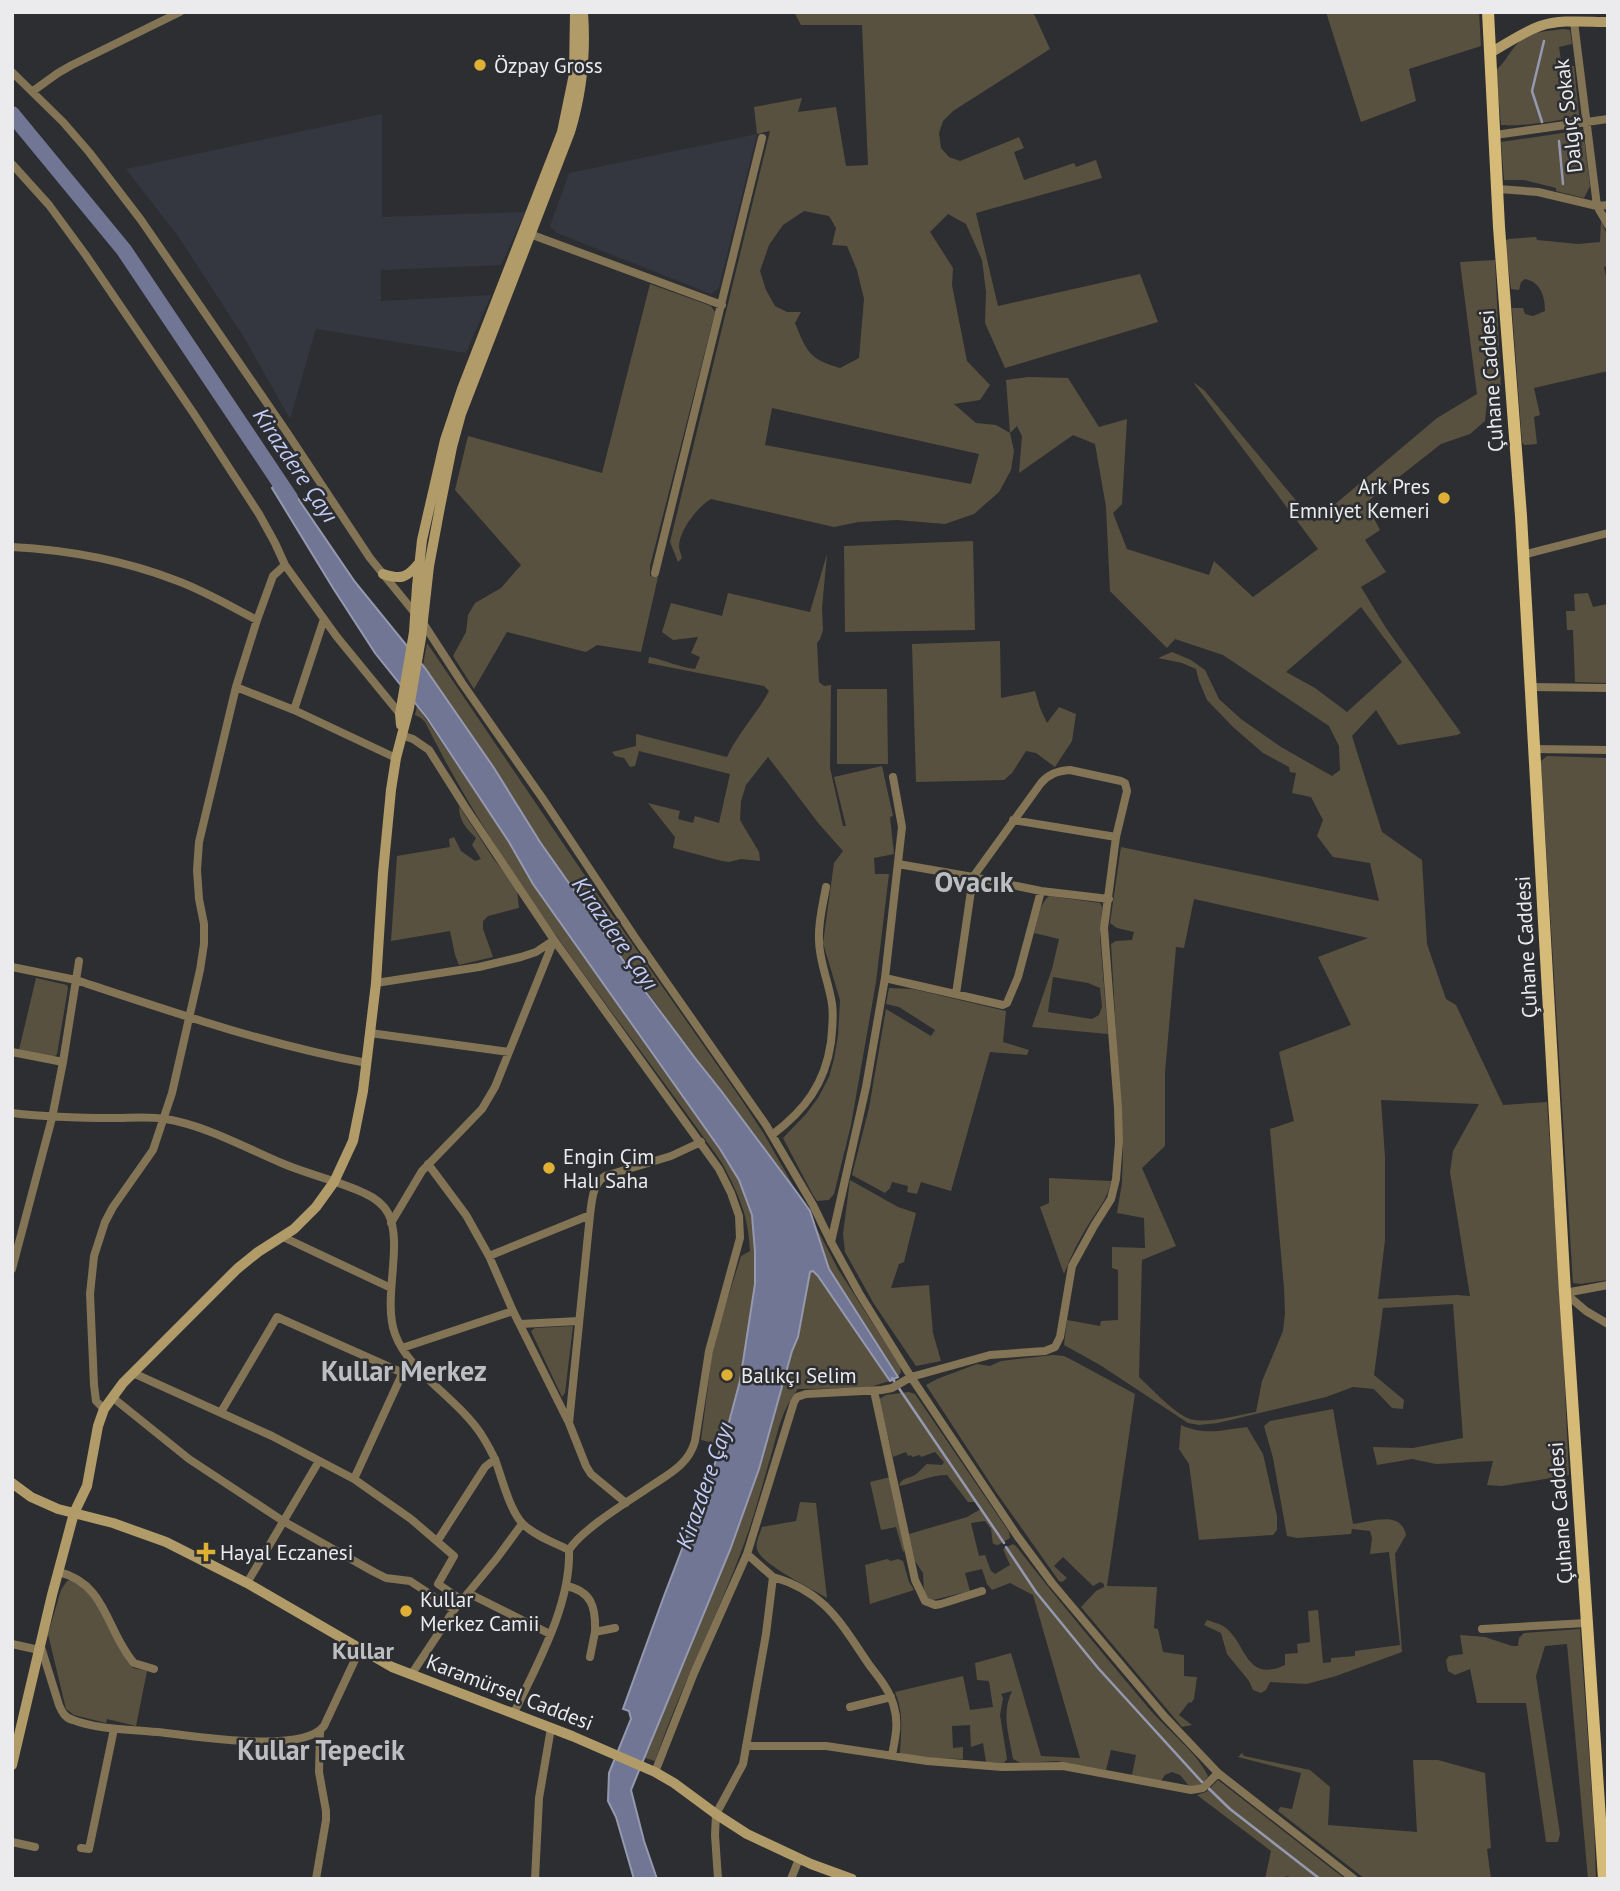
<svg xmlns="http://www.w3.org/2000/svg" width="1620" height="1891" font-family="'PT Sans',sans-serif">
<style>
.built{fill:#353740}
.green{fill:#59513f;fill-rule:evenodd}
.water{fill:#707694;stroke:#9599af;stroke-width:2}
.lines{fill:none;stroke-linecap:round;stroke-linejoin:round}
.stream{stroke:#9599af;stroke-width:2.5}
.river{stroke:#707694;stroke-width:16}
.street{stroke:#827455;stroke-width:8}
.secondary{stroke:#b19b69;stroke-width:10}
.primary{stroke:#d6ba77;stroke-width:12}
.poi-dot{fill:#dfb034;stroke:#2d2e31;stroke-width:2.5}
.labels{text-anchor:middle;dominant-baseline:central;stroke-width:5;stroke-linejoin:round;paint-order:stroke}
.poi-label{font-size:21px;fill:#ebebed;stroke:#2d2e31;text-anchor:start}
.street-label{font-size:21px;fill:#ebebed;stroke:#2d2e31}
.water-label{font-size:23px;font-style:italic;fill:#c4ccf8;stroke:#2d2e31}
.quarter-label{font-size:24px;font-weight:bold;fill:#bdbec2;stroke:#2d2e31}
.district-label{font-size:28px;font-weight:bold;fill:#bdbec2;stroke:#2d2e31}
</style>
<rect width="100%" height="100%" fill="#2d2e31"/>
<!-- built -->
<path class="built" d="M382 114V217L525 212 501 265 381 270V301L491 295 466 353 316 329 290 419 245 339 180 239 126 169Z
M757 134 719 288 711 294 557 233 550 226 569 173Z"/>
<!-- green -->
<path class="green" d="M794 12H1031L1035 16 1050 49 953 111 943 121 939 133 941 148 949 157 960 161 1019 137 1024 148 1014 152 1024 180 1074 163 1076 167 1096 160 1102 178 976 213 998 306 1140 274 1158 322 1005 368 985 323 986 292 982 260 966 224 948 214 930 232 953 268 952 285 967 361 990 385 980 400 954 404 976 423 996 425 1010 433 1006 380 1028 377 1068 378 1099 427 1127 419 1122 504 1113 513 1127 549 1209 575 1214 561 1253 597 1318 549 1193 382 1204 390 1314 522 1437 418 1477 394 1460 262 1495 260 1501 389 1488 392 1485 421 1470 434 1441 444 1366 503 1380 530 1365 540 1386 572 1361 587 1386 628 1461 733 1457 735 1398 745 1376 710 1352 736 1382 832 1422 860 1427 944 1446 999 1456 1005 1503 1105 1547 1102 1561 1307 1569 1475 1502 1486 1487 1485 1493 1461 1436 1464 1412 1459 1377 1465 1373 1447 1413 1448 1463 1438 1453 1304 1383 1308 1374 1375 1404 1400 1403 1409 1392 1408 1374 1389 1353 1387 1326 1397 1218 1423 1199 1425 1188 1423 1100 1365 1064 1345 1067 1320 1100 1326 1101 1321 1118 1320V1270L1112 1268V1247L1145 1248 1144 1218 1117 1213 1122 1183 1123 1150 1111 944 1116 941 1132 940 1134 932 1117 928 1110 923 1121 847 1379 901 1370 863 1333 857 1317 836 1323 820 1311 797 1292 793 1296 773 1290 772 1289 767 1263 753 1233 727 1207 700 1199 681 1196 669 1182 663 1158 658 1172 652 1191 660 1205 670 1219 699 1241 719 1281 747 1332 776 1340 770 1339 746 1329 726 1223 655 1175 639 1167 648 1110 591 1106 507 1095 444 1073 435 1019 473 1022 436 1017 426 1010 433 1014 451 1011 470 999 492 974 514 945 524 897 520 858 522 834 527 711 499C698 506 679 531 679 546 679 550 681 554 682 558L678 562 670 542 770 131 757 134 754 107 802 98 798 112 836 107 846 166 868 165 862 25H801ZM804 211 829 216 836 228 832 245 847 246 857 270 864 299 859 358 840 368C809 359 807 352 795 323L801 312H787L775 306 766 290 760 271 769 245 783 225ZM772 408 979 454 971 484 765 445ZM1361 607 1402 662 1347 712 1315 688 1286 672ZM1194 899 1368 938 1318 957 1351 1025 1279 1052 1294 1121 1270 1129 1284 1288 1285 1313 1283 1331 1262 1381 1256 1412C1238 1415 1207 1424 1190 1419 1175 1414 1152 1389 1139 1377L1142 1260 1176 1246 1142 1168 1165 1146V1073L1176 947 1184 948ZM1381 1100 1479 1104 1453 1151 1450 1172 1470 1296 1457 1295 1378 1299 1385 1240V1157Z
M1326 12H1479L1481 46 1409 69 1416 101 1361 122Z
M1564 29 1570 30 1572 44 1559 47 1562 67 1574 66 1579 115C1564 121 1517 127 1501 125L1496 70C1506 62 1510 50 1519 42 1530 31 1549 31 1564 29Z
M1583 130 1590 186 1584 198 1556 191V188L1524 180H1504L1501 142Z
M1601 221 1608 237V266L1604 267 1608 285V371L1534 388 1540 415 1534 417 1537 444 1524 445 1522 442 1512 308H1523L1525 314 1533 316 1545 311C1545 297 1541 282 1525 279L1521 282 1519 290 1511 289 1505 241 1508 239 1536 237 1537 240 1578 244 1600 242Z
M650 284 711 306 715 312 650 566V576L658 577 641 652 597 645 586 652 507 632 474 689 453 656 466 632 468 615 475 603 501 588 521 565 455 490 468 436 602 473Z
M973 541 975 630 845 632 844 546Z
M827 554 822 608 823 630 820 639 817 643 819 682 824 686 831 685 830 768 843 826H846L834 777 882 766 893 816 890 817 894 854 874 858 875 874H889L876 982 851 1125 834 1194 829 1200 817 1201 813 1195 783 1138 806 1114 818 1098 829 1077 834 1059 838 1036 840 1000 823 943 834 863 843 851 819 824 768 757 746 785 741 801 740 820 759 852 760 861 741 859 729 862 722 861 673 848 675 837 648 803 680 811 678 819 693 823 695 816 719 823 730 774 639 751 635 766 630 767 624 758 615 756 612 752 636 746V734L727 757C738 733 757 714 769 691L764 686 648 663 649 657C665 660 678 667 695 669L700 657 691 653 698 637 673 640 662 632 671 603 722 616 728 593 810 612Z
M1588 593 1593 607 1607 604 1608 598V683L1575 682 1573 630H1567L1566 611H1575L1574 594Z
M1000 641 1001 698 1035 691 1040 708 1047 723 1059 707 1076 714 1072 741 1055 767 1036 753 1026 751 1012 773 1004 780 916 782 912 644Z
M427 643 592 886 741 1099 764 1134 798 1194 722 1092 695 1058 540 842 494 768 423 665Z
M837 689H887L888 764H837Z
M417 706 509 842 533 884 653 1056 694 1111 739 1180 752 1215 755 1252V1284L740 1381 730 1420 721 1445 701 1440 712 1355 716 1336 741 1256 750 1251C748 1214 739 1195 722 1163 620 1018 504 881 425 722L421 718 415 715Z
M1547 756 1608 758V1280L1580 1284 1573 1283 1541 766V761Z
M459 806 493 858 517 889 519 908 488 916 483 921V929L493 957 459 965 455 955 450 931 391 941 397 856 450 847 449 839 454 837 461 851 475 861 481 859 472 845 476 838C466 828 459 821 459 806Z
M1049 896 1100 903 1102 907 1100 938 1108 1034 1032 1027 1052 969 1059 939 1034 933C1038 921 1039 904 1049 896ZM1053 977 1088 983 1100 988 1102 1007 1099 1015 1092 1019 1048 1012Z
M36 978 67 985 68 988 57 1054 54 1057 19 1050Z
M889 988 913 989 1006 1011 1003 1042 1029 1050 1027 1055 990 1052 951 1191 921 1182 917 1194 907 1192 908 1186 892 1182 890 1188 885 1193 852 1175 869 1108 886 1009 931 1036 935 1030 899 1007 886 1004Z
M1049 1178 1111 1181C1108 1198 1099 1208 1090 1222 1080 1238 1071 1255 1064 1274L1040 1207 1049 1203Z
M850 1180 898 1207 916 1213 904 1262 899 1264 891 1288 929 1285 933 1333 941 1361 916 1366 874 1304 845 1252 843 1234Z
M815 1225 838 1269 900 1366 901 1372 898 1377 829 1269Z
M812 1271 818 1276 890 1381 866 1388 798 1389C783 1407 778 1430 772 1452 763 1482 755 1514 744 1544 717 1618 680 1687 655 1761L645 1758C672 1688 702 1619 730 1550 755 1485 775 1418 792 1351L798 1337 808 1276Z
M573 1326 565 1393 562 1397 531 1331 535 1328Z
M1053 1355 1064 1356 1072 1360 1135 1394 1107 1586 1157 1587 1154 1628 1158 1629 1163 1652 1184 1655V1676L1197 1677 1194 1699 1191 1703 1189 1702 1179 1715 1192 1725 1182 1727 1081 1607 1096 1591 1104 1587V1584L1100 1582 1093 1586 1063 1557 1054 1566 1067 1578 1062 1582 1059 1581 996 1492 926 1385 937 1379 977 1364 990 1366 1001 1361Z
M909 1392 915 1394 1009 1532 1010 1538 998 1545 993 1544 991 1529 985 1521 971 1523 979 1556 985 1555 991 1571 995 1574 1010 1565 1003 1549 1013 1544 1016 1546C1060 1603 1106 1657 1152 1712 1170 1732 1197 1753 1208 1776 1203 1784 1199 1787 1189 1786L1180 1775 1172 1772 1165 1775 1161 1781 1132 1775 1136 1755 1111 1750 1106 1770 1057 1761 1021 1763 1013 1759C1009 1734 1001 1714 1012 1691L1001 1694 1003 1698 1000 1715 1007 1759 1004 1763 986 1762 983 1743 971 1747 970 1725 952 1726 953 1748 963 1747V1759L929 1758 900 1754C901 1730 904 1714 895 1692L963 1676 970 1710 993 1707 989 1681 977 1680 975 1663 1011 1653 1041 1756 1080 1758 1033 1595 1010 1583 992 1590 987 1584 982 1569 965 1573 970 1591 933 1600 928 1598 924 1591 923 1573 915 1561 909 1534 967 1517 981 1509 976 1502H968L947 1475C930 1475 915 1483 899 1486 902 1477 908 1479 915 1475 919 1472 923 1467 927 1464L942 1465 944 1462 935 1452 921 1457 920 1455 912 1457 911 1455 908 1456 906 1452 893 1457 879 1399 886 1395Z
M1333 1409 1353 1524C1371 1522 1401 1510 1406 1535L1395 1554 1402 1652 1336 1676 1307 1684 1270 1682 1266 1690 1261 1693 1253 1690 1249 1681 1227 1654 1221 1633 1204 1625 1207 1620C1212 1622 1218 1623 1223 1626 1247 1641 1244 1684 1285 1665V1654L1298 1653 1297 1644 1310 1642 1308 1611 1318 1610 1323 1663 1331 1662V1658L1355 1656V1651L1400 1645 1389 1552 1370 1554 1372 1538 1370 1531 1352 1529 1351 1534 1297 1538 1287 1536 1273 1458 1264 1426 1270 1421Z
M1181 1425C1205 1436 1222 1430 1247 1427L1263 1454 1277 1516V1530L1273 1535 1199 1540 1189 1464 1179 1449Z
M890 1477 905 1550 903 1552 896 1527 881 1530 870 1482Z
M800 1502 816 1503 827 1598C813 1589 760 1564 757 1549 755 1543 760 1534 762 1527L796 1521Z
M887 1559 891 1561 898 1559 903 1561 909 1582 914 1590 870 1604 865 1565Z
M74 1579C97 1595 116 1639 130 1664L133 1668 147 1671 136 1726 107 1719 106 1723 74 1715 66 1709 48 1634 61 1590 67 1581Z
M1580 1629 1594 1823 1596 1879H1588L1567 1644 1545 1646 1536 1676 1560 1834 1558 1842H1546L1526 1703H1477L1470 1669 1455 1675 1448 1671 1446 1660 1449 1656 1463 1654 1460 1635 1485 1637 1512 1646H1518L1519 1638 1524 1633Z
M1242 1753 1244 1756 1310 1770 1330 1787 1328 1825 1417 1832 1413 1760H1438L1485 1773 1491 1848 1487 1849 1491 1879H1365L1278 1811 1280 1807 1292 1809 1301 1773 1238 1757Z
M1218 1780 1336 1872 1346 1879H1298L1286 1876 1284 1879H1265L1271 1851 1197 1795 1206 1792Z"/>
<!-- water -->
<path class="water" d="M284 478 355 582 425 668 494 768 540 842 642 987 695 1058 722 1092 798 1194 810 1211 829 1269 898 1377 890 1381 818 1276 813 1271 810 1272 798 1337 792 1351 759 1469 730 1550 631 1790 644 1841 657 1879H634L616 1817 608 1801 609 1773 631 1719 629 1711 623 1709 664 1596 725 1437 740 1381 755 1284V1252L752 1215 739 1180 720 1149 533 884 509 842 427 718 375 653 333 588 272 488Z"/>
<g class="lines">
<!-- stream -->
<path class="stream" d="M1542 122 1532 91 1544 41
M1559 141 1563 184
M892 1378 1004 1543
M1006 1547 1036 1592 1098 1668 1201 1781 1230 1809 1320 1879"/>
<!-- river -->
<path class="river" d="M12 114 124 250 290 498"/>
<!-- street -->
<path class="street" d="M1574 22 1597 206 1608 225
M12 72 63 122 89 152 141 220 286 431 370 558 423 623 462 683 543 799 634 936 766 1125 813 1205 831 1242 859 1293 911 1377 1018 1537 1052 1583 1165 1717 1218 1773 1354 1879
M33 91 58 73 72 65 180 12
M1495 135 1608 119
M12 164 49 205 85 254 194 414 259 514 275 543 285 565
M1498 189 1538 192 1597 206 1608 205
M527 233 722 305
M12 547C68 550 123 560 175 580 203 590 230 606 257 620
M1523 555 1608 533
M655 573 762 138
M236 687 294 710 396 758
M1531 687 1608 688
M294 710 324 619
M401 735 413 739 429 750 465 807 554 940 719 1169 731 1193 739 1216 740 1238 709 1351 695 1441C689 1464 669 1474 651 1486 629 1501 582 1529 569 1550
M1534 749 1608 750
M1013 820 1116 837
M12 967 76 980 79 961
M885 978 1003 1005 1007 1003 1018 977 1041 891
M376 983 479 967 521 957 536 952 554 940 495 1087 482 1109 422 1171 391 1223
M956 994 973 877 1041 891 1109 899
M370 1033 509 1052
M12 1052 63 1062 52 1118 12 1269
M63 1062 76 980C172 1012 268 1045 367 1063
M12 1113C46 1117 79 1118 113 1118 130 1118 149 1116 166 1119 207 1126 246 1148 284 1164 310 1175 339 1181 364 1193 373 1197 383 1204 388 1213 404 1244 382 1298 395 1334 408 1371 458 1399 481 1434 486 1442 492 1452 496 1462 502 1479 510 1511 523 1524 535 1536 555 1543 569 1550 571 1605 537 1664 514 1713
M772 1135C805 1110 825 1084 831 1042 832 1029 834 1016 832 1004 829 982 819 962 819 940 818 922 823 904 826 887
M283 1237 391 1288
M831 1242 866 1087 885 978 902 827 893 777
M489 1256 590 1215
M1565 1293 1586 1311 1608 1324
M1565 1293 1608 1285
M513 1311 568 1421
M520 1324 579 1321
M402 1348 513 1311 489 1256 466 1215 428 1164
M133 1373 272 1436 354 1479 411 1519 454 1556 438 1584 462 1600
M874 1391 915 1580 925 1601 935 1605 941 1604 982 1591
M112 1397 189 1459 283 1521 374 1572 386 1578 410 1581 454 1610
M104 1409 96 1401 94 1385 90 1294 94 1256 105 1222 113 1207 153 1150 172 1093 200 970 204 944V924L199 899 197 870 199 842 236 687 257 620 273 576 285 565 337 637 400 714
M221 1412 277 1317 403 1373
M354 1479 409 1359
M626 1503 591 1474 586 1466 569 1423 590 1215C592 1201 592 1185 605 1176L671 1156 701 1142
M438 1540 485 1467 495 1459
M59 1572C107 1584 106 1631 134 1663L154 1669
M773 1577C826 1592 841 1624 870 1666 880 1679 890 1691 894 1707 899 1724 895 1739 892 1755
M247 1583 319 1461
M566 1586C592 1591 596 1608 595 1632L615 1628
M468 1593 550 1634
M1482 1629 1586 1623
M12 1644 39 1650
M40 1644 59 1705C62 1712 65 1718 73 1720 99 1730 129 1729 157 1732 192 1735 302 1755 324 1726L360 1649
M590 1657 595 1632
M411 1675 454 1610 497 1558 522 1524
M850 1707 891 1697
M746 1746H826L927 1761 1002 1767 1063 1766 1191 1790 1203 1788 1218 1773
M655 1772 694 1673 747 1554
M12 1842 35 1847
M81 1848 89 1849 114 1729
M316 1879 326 1820V1811L319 1772 320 1732
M535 1879 539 1798 551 1728
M718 1879 715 1835 716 1814 743 1764 766 1634 773 1577 747 1554 794 1402 797 1397 806 1394 882 1390 892 1388 911 1377 990 1355 1045 1351 1055 1347 1060 1337 1072 1266 1094 1226 1111 1199 1116 1179 1119 1142 1118 1108 1104 928 1116 837 1127 791 1125 783 1121 781 1070 770C1057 771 1049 774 1041 783L973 877 898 864
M791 1879 799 1859"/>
<!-- secondary -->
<path class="secondary" d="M1490 53C1506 44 1523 32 1540 26 1561 19 1586 22 1608 22
M383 574C401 580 407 578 419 563
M401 725 400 714 414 632 417 586 422 540 445 440 462 389 562 132 574 74 575 12
M12 1483 31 1497 58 1509 113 1523 166 1542 247 1583 392 1667 572 1736 655 1772 674 1783 716 1814 747 1834 811 1864 852 1879
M12 1765 52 1595 74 1513 87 1486 98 1426 104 1409 123 1383 237 1269 258 1252 294 1229 316 1207 334 1182 353 1141 363 1091 376 983 383 873 391 790 396 758 409 708 421 638 429 566 440 507 452 447 461 414 570 132C582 93 586 53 583 12"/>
<!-- primary -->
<path class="primary" d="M1488 12 1499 227 1521 516 1565 1293 1604 1879"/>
</g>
<!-- markers -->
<g class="poi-dot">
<circle cx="480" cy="65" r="7"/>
<circle cx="1444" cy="498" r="7"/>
<circle cx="549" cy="1168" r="7"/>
<circle cx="727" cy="1375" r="7"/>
<path d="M202.5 1541.5h7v7h7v7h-7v7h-7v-7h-7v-7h7z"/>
<circle cx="406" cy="1611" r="7"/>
</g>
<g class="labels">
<!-- poi labels -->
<g class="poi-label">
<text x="494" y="65">Özpay Gross</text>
<text x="1430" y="486" text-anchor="end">Ark Pres<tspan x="1430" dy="24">Emniyet Kemeri</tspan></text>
<text x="563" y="1156">Engin Çim<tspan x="563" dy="24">Halı Saha</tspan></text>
<text x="741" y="1375">Balıkçı Selim</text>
<text x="220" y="1552">Hayal Eczanesi</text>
<text x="420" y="1599">Kullar<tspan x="420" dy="24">Merkez Camii</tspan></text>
</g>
<!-- street labels -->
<g class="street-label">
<text transform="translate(1568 116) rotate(-97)">Dalgıç Sokak</text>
<text transform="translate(1491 381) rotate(-94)">Çuhane Caddesi</text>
<text transform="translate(1526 947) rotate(-93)">Çuhane Caddesi</text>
<text transform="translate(1560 1513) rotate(-94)">Çuhane Caddesi</text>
<text transform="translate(510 1692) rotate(21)">Karamürsel Caddesi</text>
</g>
<!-- water labels -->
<g class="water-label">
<text transform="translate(296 465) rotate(56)">Kirazdere Çayı</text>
<text transform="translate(616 933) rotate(55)">Kirazdere Çayı</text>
<text transform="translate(704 1485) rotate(-71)">Kirazdere Çayı</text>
</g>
<!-- quarter labels -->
<g class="quarter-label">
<text x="363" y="1650">Kullar</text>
</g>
<!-- district labels -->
<g class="district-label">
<text x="974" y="881">Ovacık</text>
<text x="404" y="1370">Kullar Merkez</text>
<text x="321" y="1749">Kullar Tepecik</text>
</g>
</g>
<!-- border -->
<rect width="1620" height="1891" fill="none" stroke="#ebebed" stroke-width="28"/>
</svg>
